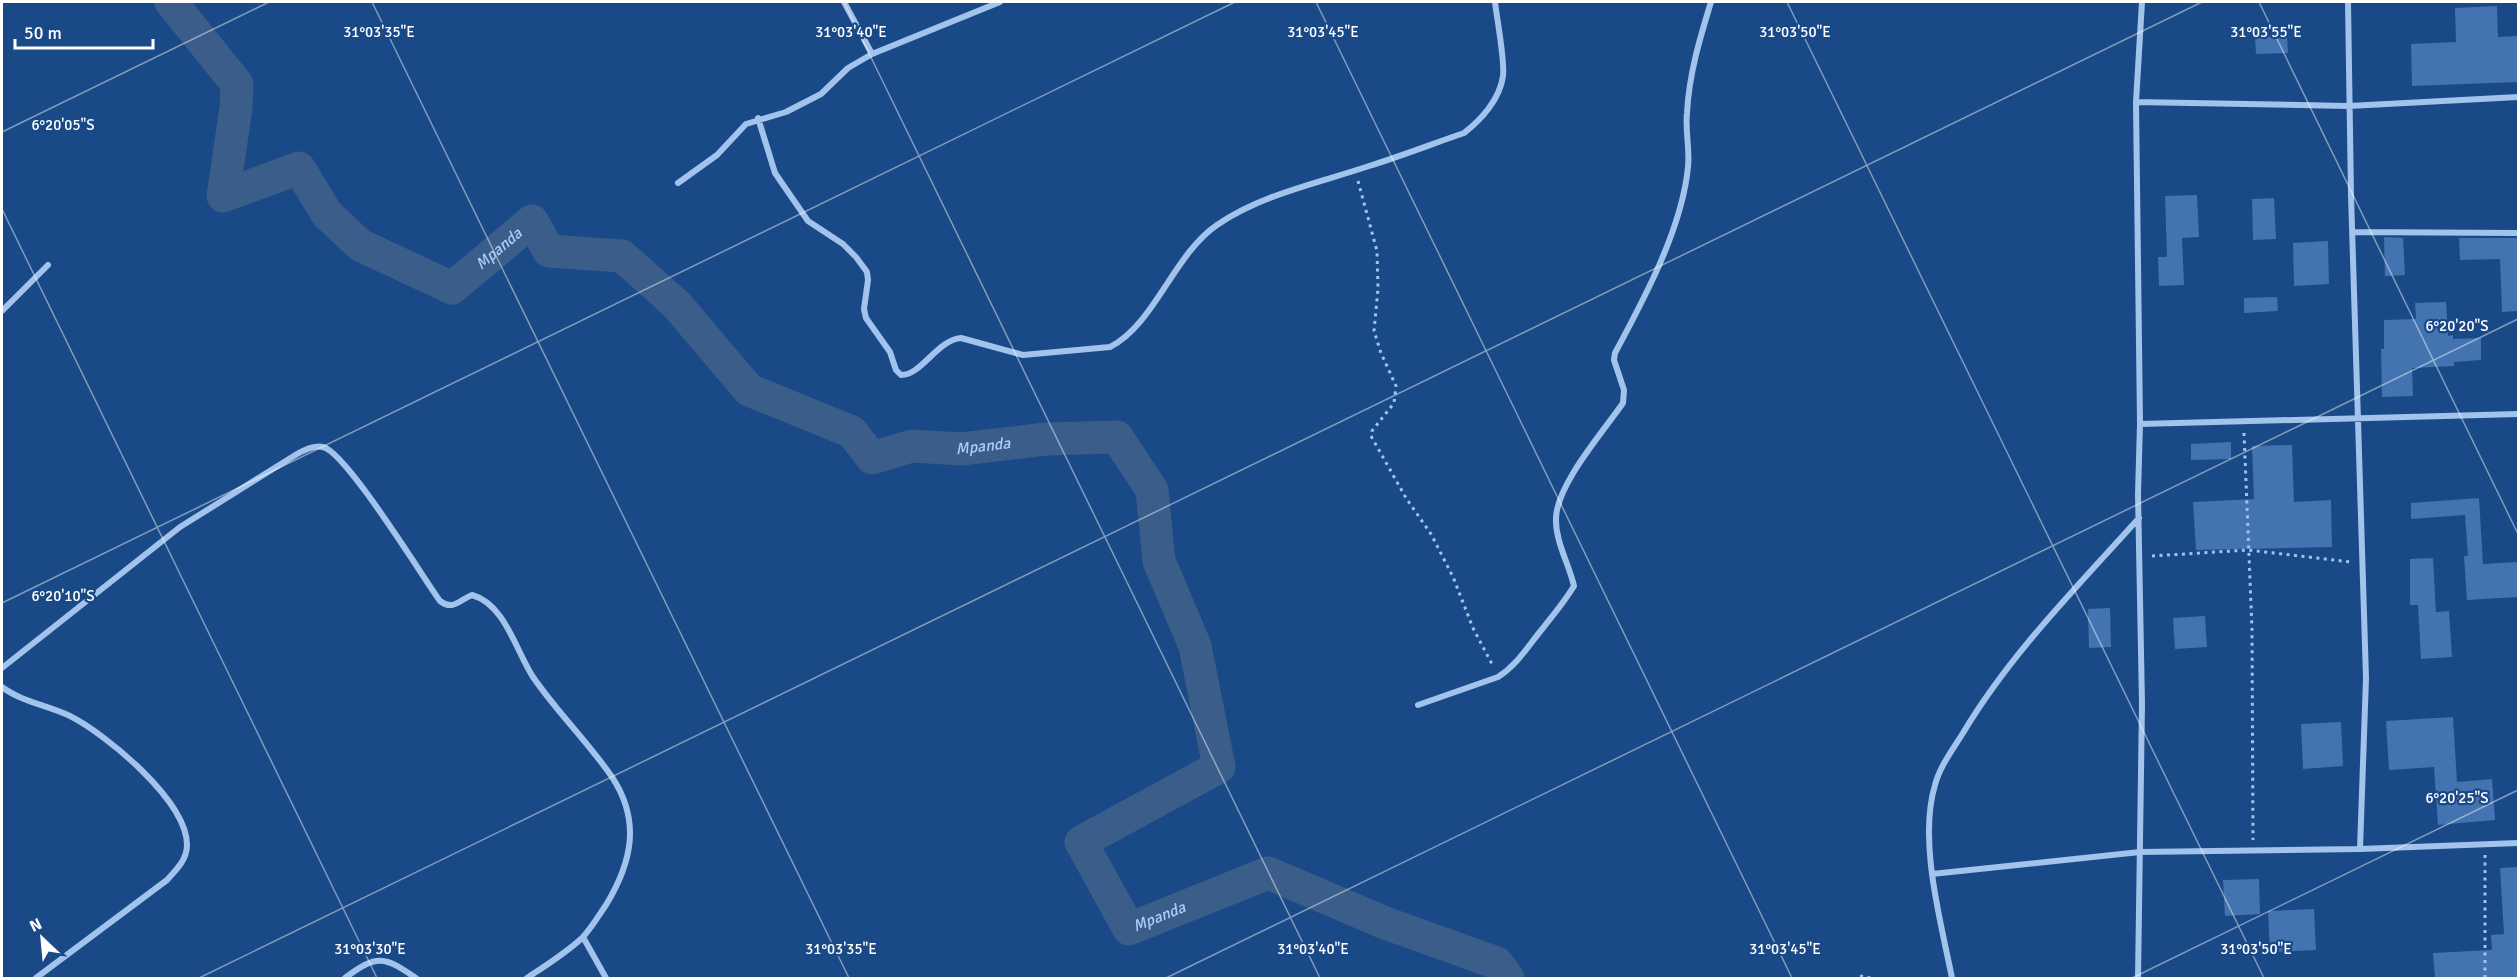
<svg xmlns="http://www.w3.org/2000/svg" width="2520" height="980" font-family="Signika,sans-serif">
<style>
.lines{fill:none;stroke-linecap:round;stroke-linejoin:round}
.river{stroke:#3a5d8a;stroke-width:33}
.building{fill:#4373b0}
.path{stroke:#a2c3ec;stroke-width:3;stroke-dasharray:3 4.5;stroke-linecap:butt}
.minor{stroke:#a2c3ec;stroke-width:6}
.ticks{fill:none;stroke:#fff;stroke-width:1.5;stroke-opacity:0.45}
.labels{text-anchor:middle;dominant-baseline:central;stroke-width:4.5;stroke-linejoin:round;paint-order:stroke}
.water-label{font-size:16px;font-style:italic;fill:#aecdf4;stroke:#1a4987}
.ticks-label{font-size:15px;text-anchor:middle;fill:#fff;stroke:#1a4987;stroke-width:4.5;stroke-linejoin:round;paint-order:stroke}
</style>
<rect width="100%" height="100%" fill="#1a4987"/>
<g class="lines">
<!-- river -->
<path class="river" id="s1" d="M171 2 237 84 236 108 223 196 299 168 327 214 360 245 452 288 532 221 549 251 622 256 676 304 749 390 852 432 872 458 912 446 961 449 1046 439 1117 437 1152 490 1159 561 1195 646 1219 767 1081 842 1129 929 1268 873 1385 923 1497 963 1508 978"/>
</g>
<!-- building -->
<path class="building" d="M2497 6 2498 37 2518 36V82L2412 86 2411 44 2456 42 2455 8Z
M2287 36 2288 53 2256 54 2255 37Z
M2197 195 2199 237 2182 238 2184 285 2159 286 2158 257H2167L2165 196Z
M2274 198 2276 239 2253 240 2252 199Z
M2384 237 2403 238 2405 275 2385 276Z
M2459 238H2518V311L2502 312 2500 259 2460 260Z
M2328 241 2329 284 2294 286 2293 243Z
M2277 297 2278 311 2244 313V298Z
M2446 302 2448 336 2453 335V339L2481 338V360L2454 362V366L2412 368 2413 396 2382 397 2381 349H2384V320L2416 319 2415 303Z
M2231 442V459L2191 460V444Z
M2292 445 2294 502 2331 500 2332 547 2196 550 2193 502 2254 499 2252 446Z
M2479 498 2483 564 2517 562 2518 597 2467 600 2464 556H2468L2465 515 2411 519V503Z
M2433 558 2436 612 2449 611 2452 657 2421 659 2418 605H2410V559Z
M2110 608 2111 647 2089 648 2088 609Z
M2205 616 2207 647 2175 649 2173 618Z
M2453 717 2457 782 2492 779 2495 820 2438 825 2434 767 2389 770 2386 721Z
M2341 722 2343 766 2303 769 2301 724Z
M2518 867V978H2435L2433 953 2492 950 2491 935 2504 934 2500 868Z
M2259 879 2260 914 2225 916 2223 880Z
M2314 909 2316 950 2270 952 2268 911Z"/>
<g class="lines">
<!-- path -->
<path class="path" d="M1358 181 1377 251 1378 289 1374 331 1381 353 1396 386 1394 403 1372 431 1371 436 1406 498 1431 534 1453 577 1473 628 1493 666
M2244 433 2252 629 2253 840
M2152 556 2248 550 2351 562
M2485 855V978
M1860 976 1871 978"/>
<!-- minor -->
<path class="minor" d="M844 2 872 54
M2348 2 2351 195 2366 678 2360 849
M2136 102 2349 106 2518 97
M758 118 775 173 808 221 843 244 856 257 867 272 868 280 864 309 866 318 890 352 896 370 901 375C922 375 937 340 961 338L1023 355 1110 347C1154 325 1174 254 1217 225 1262 194 1319 183 1369 166 1401 156 1432 144 1464 133 1481 120 1500 99 1503 76 1505 60 1497 20 1495 2
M678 183 717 155 746 124 786 112 821 94 848 68 872 54 1000 2
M2352 232 2518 233
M2 311 48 265
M2140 424 2518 414
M2 668 180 527 297 454C305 450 314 445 323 447 346 452 422 576 440 601 453 611 459 600 472 595 505 604 516 651 533 677 557 712 588 742 612 777 641 821 632 862 606 905 599 915 591 929 582 938 566 953 545 966 527 978
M2 687C22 702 47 705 70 716 106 734 187 801 187 845 187 860 176 870 167 880L36 978
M1418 705 1498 677C1518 664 1528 646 1543 628 1554 614 1565 601 1574 586 1569 564 1555 541 1556 518 1557 484 1603 432 1623 403L1624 390 1614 360 1615 353C1644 299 1682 229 1688 167 1690 149 1685 131 1687 113 1689 74 1700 38 1711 2
M1932 874 2140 852 2360 849 2518 843
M583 937 606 978
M345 978C377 954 384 956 416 978
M1952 978C1941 922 1918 841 1935 785 1940 766 1953 749 1963 733 2011 653 2077 587 2139 518
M2138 978 2142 704 2138 494 2140 424 2136 102 2142 2"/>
</g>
<!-- ticks -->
<path class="ticks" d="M372 2 849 978M844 2 1320 978M1316 2 1792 978M1787 2 2264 978M2259 2 2518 534M2 132 269 2M2 209 377 978M2 603 1235 2M199 978 2202 2M1166 978 2518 319M2132 978 2518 790"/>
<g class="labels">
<!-- water labels -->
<g class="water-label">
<text stroke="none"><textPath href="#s1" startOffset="561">Mpanda</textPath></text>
<text stroke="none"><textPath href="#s1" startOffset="1154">Mpanda</textPath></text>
<text stroke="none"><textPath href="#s1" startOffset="1928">Mpanda</textPath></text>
</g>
</g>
<g class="ticks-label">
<text x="379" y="37">31°03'35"E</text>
<text x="851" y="37">31°03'40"E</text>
<text x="1323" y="37">31°03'45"E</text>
<text x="1795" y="37">31°03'50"E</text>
<text x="2266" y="37">31°03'55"E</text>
<text x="63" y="130">6°20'05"S</text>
<text x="2457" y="331">6°20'20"S</text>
<text x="63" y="601">6°20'10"S</text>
<text x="2457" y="803">6°20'25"S</text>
<text x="370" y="954">31°03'30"E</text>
<text x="841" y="954">31°03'35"E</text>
<text x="1313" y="954">31°03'40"E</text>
<text x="1785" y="954">31°03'45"E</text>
<text x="2256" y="954">31°03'50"E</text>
</g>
<!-- border -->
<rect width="2520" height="980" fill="none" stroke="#ffffff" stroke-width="6"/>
<!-- north arrow -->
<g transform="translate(42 938) rotate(334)" stroke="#1a4987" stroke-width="4.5" paint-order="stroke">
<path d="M0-4.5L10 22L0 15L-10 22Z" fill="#ffffff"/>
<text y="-9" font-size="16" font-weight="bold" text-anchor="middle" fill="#ffffff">N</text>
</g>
<!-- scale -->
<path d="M15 39v9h138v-9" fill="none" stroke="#ffffff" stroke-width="3"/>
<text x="24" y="39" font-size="18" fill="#ffffff" stroke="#1a4987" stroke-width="4.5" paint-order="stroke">50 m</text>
</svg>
